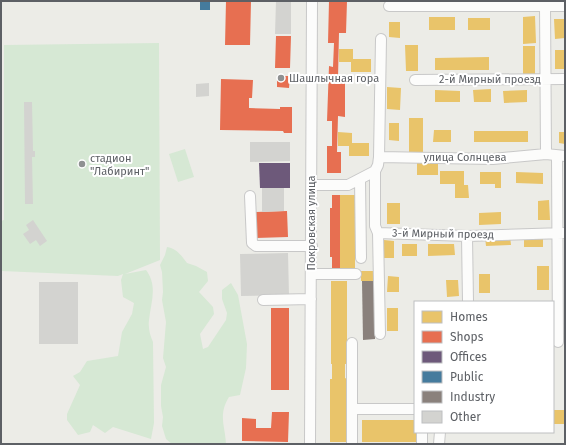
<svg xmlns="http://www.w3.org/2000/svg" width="566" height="445" font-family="'Fira Sans',sans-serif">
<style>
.green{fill:#d6e8d4}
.homes{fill:#e9c46a}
.shops{fill:#e76f51}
.offices{fill:#6d597a}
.public{fill:#457b9d}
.industry{fill:#8a817c}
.building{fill:#d3d3d0}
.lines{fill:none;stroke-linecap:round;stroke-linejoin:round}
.minor-casing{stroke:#c8c8c8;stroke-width:12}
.minor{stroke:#fcfcfb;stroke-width:10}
.poi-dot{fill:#8f9192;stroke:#fff;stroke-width:1.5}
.labels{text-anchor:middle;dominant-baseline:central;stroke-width:4;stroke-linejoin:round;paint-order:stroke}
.poi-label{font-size:11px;fill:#5d6065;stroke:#fff;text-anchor:start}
.street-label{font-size:11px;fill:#5d6065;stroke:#fff}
</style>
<rect width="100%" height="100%" fill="#ecece7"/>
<!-- green -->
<path class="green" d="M159 43 160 260 125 274 146 270C158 286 151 302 149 320 148 328 150 335 153 342L154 423 151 439 113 427 105 433 93 425 90 432 78 435 67 420V414L80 385 73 376 80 372 87 361 118 356 122 332 132 314 134 303 123 297 121 280 123 274 118 276 1 271V221L4 220V45Z
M185 149 194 177 178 182 169 154Z
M167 247C177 249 181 255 187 263L196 266 207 272 208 281 199 292 213 307 214 314 200 334 203 349 208 347 226 320 227 313 222 299V290L231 283 238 295 247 344 246 368 240 395 229 397C218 415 225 425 226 444H172L166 439 162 426 163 417 161 406V385L166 367 163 358 166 322 162 300 163 292 162 272 160 265 165 255Z"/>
<!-- homes -->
<path class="homes" d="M535 16 536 43 523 44V17Z
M429 17H455V30H429Z
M468 18H490V30H468Z
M554 19H565V38L555 39Z
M389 22H400V38L389 37Z
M405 45H418V71H406Z
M523 46H535V74H523Z
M339 49H353V59H371V72H351V62H339Z
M555 50H565V69H555Z
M489 57V70H435V58Z
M387 87 401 88 400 110 387 109Z
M491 89V102H474L473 90Z
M435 90 460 91V102H435Z
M527 90V102L504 103 503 91Z
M409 118H423V152H409Z
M389 123H399V141L389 140Z
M434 130H451V142H433Z
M474 131H528V142H474Z
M338 132 352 133V143H369V156H349V146H338Z
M559 132H565V144L559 143Z
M417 162 438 163V175H417Z
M440 171H464V185H468L469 198H455V184H440Z
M480 172H501V188H495V184H480Z
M516 172 543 173V184L516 183Z
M340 195H355V269H340Z
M549 200 550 220H538V201Z
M387 203H400V224H387Z
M501 212V224L479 225V213Z
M510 236 511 245 486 246 485 237Z
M524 237H543V247H524Z
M384 240 394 241V258H384Z
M402 244H417V256H402Z
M428 244H454L455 255 428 256Z
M537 266H549V290H537Z
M361 271H375V281H361Z
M479 274H490V293H479Z
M388 276 399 277V292H387Z
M446 280H458L459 296 447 297Z
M331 281H347V364H345V378L347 379 346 442H330V379H332V364H331Z
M387 308H398V331H387Z
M553 410H565V424H553Z
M362 420H415V432H417V442H362Z"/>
<!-- shops -->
<path class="shops" d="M226 1H251L250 45H225Z
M329 1H347L346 33H339L338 78H345V117L338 116 337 152H341V173H327V146H332V121H327L329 66 333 67 334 43H328Z
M276 36H291L290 68H275Z
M277 76H290L289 88 277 87Z
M221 79 253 80 252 98H249V108L280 109V107H292V133H284L283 131 220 130Z
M332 195H340V269H332V257H330V208H332Z
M287 211 288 237 256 238V212Z
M271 308H289V390H271Z
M272 412H289L288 442 242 441V418L256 419V428H271Z"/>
<!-- offices -->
<path class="offices" d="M259 163H290V188H260Z"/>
<!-- public -->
<path class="public" d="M200 1H210V10H200Z"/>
<!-- industry -->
<path class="industry" d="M362 281H374L375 339 363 340Z"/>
<!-- building -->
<path class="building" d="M276 1H291V34H275Z
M209 83V96L196 97V84Z
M24 102H32L33 151H35V157H32L33 204H25Z
M250 142H290V161L250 162Z
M262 188H284V211L262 212Z
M33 220 47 241 40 246 36 240 30 244 23 234 29 230 26 225Z
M288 253 289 295 241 296 240 254Z
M39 282H78V344H39Z"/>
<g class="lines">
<defs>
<path id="minor" d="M389 6H565
M545 6 546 154
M415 80 565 79
M557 156 558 342
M379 157 381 39
M375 171 378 165 379 157 493 159 546 154 565 156
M360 179 361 258
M312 185H348L375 171V226L378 233 467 236 565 233
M250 196 252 243 256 246H312
M378 233 380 334
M467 236 468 302
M311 274H356
M263 300 311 299
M352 343V444
M352 409H415
M310 444 312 1
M422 444V432
M439 444 440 432"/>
</defs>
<!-- minor casing -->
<use href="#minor" class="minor-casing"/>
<!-- minor -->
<use href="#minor" class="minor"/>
</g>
<!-- markers -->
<g class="poi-dot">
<circle cx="281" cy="78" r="4"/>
<circle cx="82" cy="164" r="4"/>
</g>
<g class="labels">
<!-- poi labels -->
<g class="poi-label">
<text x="289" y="78">Шашлычная гора</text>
<text x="90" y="158">стадион<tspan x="90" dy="13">"Лабиринт"</tspan></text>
</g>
<!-- street labels -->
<g class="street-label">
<text x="490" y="79">2-й Мирный проезд</text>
<text x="465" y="157">улица Солнцева</text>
<text transform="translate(311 223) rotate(-90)">Покровская улица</text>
<text transform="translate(443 234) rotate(1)">3-й Мирный проезд</text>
</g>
</g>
<!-- border -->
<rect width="566" height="445" fill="none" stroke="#5d6065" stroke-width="4"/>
<!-- legend -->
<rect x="414" y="301" width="140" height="132" fill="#ffffff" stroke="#bebfc1"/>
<rect x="422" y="311" width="20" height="12" fill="#e9c46a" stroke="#bebfc1"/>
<text x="450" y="321" font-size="12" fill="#5d6065">Homes</text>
<rect x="422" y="331" width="20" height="12" fill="#e76f51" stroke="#bebfc1"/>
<text x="450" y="341" font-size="12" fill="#5d6065">Shops</text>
<rect x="422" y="351" width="20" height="12" fill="#6d597a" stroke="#bebfc1"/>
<text x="450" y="361" font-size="12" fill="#5d6065">Offices</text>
<rect x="422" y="371" width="20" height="12" fill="#457b9d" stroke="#bebfc1"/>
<text x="450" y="381" font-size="12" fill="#5d6065">Public</text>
<rect x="422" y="391" width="20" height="12" fill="#8a817c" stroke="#bebfc1"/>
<text x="450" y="401" font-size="12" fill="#5d6065">Industry</text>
<rect x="422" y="411" width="20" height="12" fill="#d3d3d0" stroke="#bebfc1"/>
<text x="450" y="421" font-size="12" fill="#5d6065">Other</text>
</svg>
